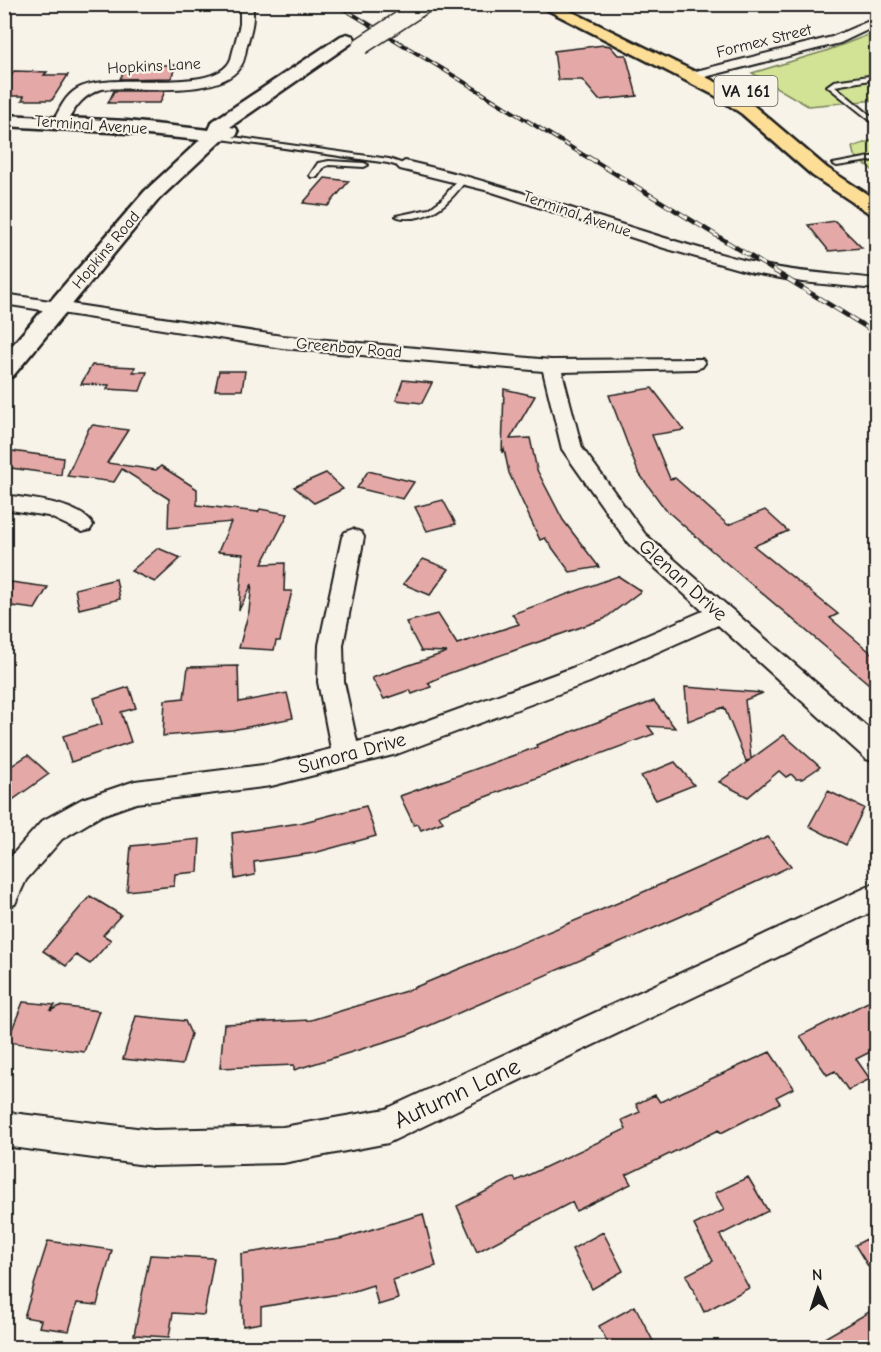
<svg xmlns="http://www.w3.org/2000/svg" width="881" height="1352" font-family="'Comic Neue',sans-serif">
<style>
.green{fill:#d2e396;stroke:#778059;stroke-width:1.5}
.building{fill:#e4a9a7;stroke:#1c1c1c;stroke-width:1.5}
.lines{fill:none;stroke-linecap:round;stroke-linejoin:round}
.lane-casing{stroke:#1c1c1c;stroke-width:4}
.street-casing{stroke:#1c1c1c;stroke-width:4}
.secondary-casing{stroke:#1c1c1c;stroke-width:5}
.primary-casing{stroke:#1c1c1c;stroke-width:5}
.lane{fill:#f7f3e8;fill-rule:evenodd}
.street{fill:#f7f3e8;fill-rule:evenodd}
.secondary{fill:#f7f3e8;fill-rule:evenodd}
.primary{fill:#fdde96;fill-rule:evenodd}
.rail-far1-casing{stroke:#1c1c1c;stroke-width:4}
.rail-casing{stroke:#1c1c1c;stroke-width:4.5}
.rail-far1{stroke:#f7f3e8;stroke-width:2;stroke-dasharray:7;stroke-linecap:butt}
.rail{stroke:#f7f3e8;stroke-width:3;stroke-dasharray:9;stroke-linecap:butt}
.secondary-bridge-casing{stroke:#1c1c1c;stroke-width:20;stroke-linecap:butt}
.secondary-bridge{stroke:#f7f3e8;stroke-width:17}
.labels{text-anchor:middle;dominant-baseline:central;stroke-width:4.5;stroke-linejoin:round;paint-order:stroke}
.far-street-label{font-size:16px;fill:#1c1c1c;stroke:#f7f3e8}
.shield{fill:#f7f3e8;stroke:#5e5c59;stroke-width:1.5}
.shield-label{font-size:18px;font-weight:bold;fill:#1c1c1c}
.street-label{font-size:20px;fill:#1c1c1c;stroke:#f7f3e8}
.near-street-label{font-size:24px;fill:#1c1c1c;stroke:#f7f3e8}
</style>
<rect width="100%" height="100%" fill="#f7f3e8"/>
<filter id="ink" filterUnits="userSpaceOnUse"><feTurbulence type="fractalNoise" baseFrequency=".0167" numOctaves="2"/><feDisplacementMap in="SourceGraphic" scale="12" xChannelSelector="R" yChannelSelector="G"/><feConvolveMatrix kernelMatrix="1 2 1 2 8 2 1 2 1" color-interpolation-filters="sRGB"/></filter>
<g filter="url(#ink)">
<!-- green -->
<path class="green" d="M876 32V100L808 106 752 73 826 51Z
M876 139V173L854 155 852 147Z"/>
<!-- building -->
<path class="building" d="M604 45 610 46 618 55H626L637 96 599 100 582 80H558L554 51Z
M127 65H176L171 78 120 79Z
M14 71 47 72 44 75H68L52 100H22L24 96H4V87Z
M114 91H165L160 103H108Z
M325 178 349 181 328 206 303 203Z
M835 221 862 248 829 251 808 225Z
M92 365 135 367 133 372H147L140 391 107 389 109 385 81 384Z
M219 371H245L242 390H215Z
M403 380 432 383 422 403 396 400Z
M652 388 684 430 652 435 670 479 675 478 728 525 765 510 788 531 754 546 838 614 830 618 876 657V690L711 550 665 509 638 472 609 395Z
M504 389 535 396 510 439 530 438 537 470 563 520 599 567 570 572 545 538 540 540 509 473 504 449 502 453Z
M93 425 128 430 107 463 156 470 161 466 197 489V505L258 512 260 509 288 514 262 564 285 563 284 591H292L280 641H276L274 650 239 648 249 611 252 584 239 610 243 554 218 552 231 522 168 528 169 499 122 469 114 482 67 476 89 428Z
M4 450 63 458 61 475 4 467Z
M368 471 393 477 414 482 403 499 357 488Z
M326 473 343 489 314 503 294 487Z
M443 500 456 524 427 531 415 507Z
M158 548 181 558 155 582 131 571Z
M423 559 449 569 430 595 403 584Z
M618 576 641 591 604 619 447 674 428 683 431 687 412 694 410 690 384 699 372 678 447 652 421 651 406 622 438 614 457 644 519 624 512 614Z
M116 579 120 599 79 609 75 589Z
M11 582 48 587 35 609 4 605V593Z
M238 666 239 702 287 693 293 718 232 730 163 736 165 700 184 698 188 667Z
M129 687 136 708 121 712 131 742 71 762 63 736 102 724 94 698Z
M685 687 763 693 745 700 751 759 784 735 820 767 802 779H796L791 774 786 777 779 771 748 797 719 782 750 760 746 761 724 707 688 721Z
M654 701 675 728 648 726 654 734 461 806 439 815 443 822 421 830 418 824 414 825 400 796 537 747 536 745Z
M28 755 49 774 4 806V771Z
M675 762 694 785 656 800 641 776Z
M828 791 864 808 846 845 809 826Z
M366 806 376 836 314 853 254 862 255 875 235 879 232 833 300 823Z
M768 837 791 866 682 916 410 1034 294 1070V1065L220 1068 224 1024 311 1020 406 991 632 897Z
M200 839 198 872 175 874 174 886 127 891 131 846Z
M90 896 121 915 103 935 111 940 90 964 76 955 66 966 43 951Z
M876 998V1049L856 1059 870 1079 848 1090 835 1071 827 1075 800 1036Z
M23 1002 55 1005 50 1011 59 1006 99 1011 84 1052 7 1042Z
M136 1016 185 1021 191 1034 182 1065 123 1059Z
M770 1052 794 1088 776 1097 780 1103 721 1133 719 1130 626 1175 631 1184 576 1211 572 1202 477 1252 457 1206 514 1177 516 1181 626 1129 622 1120 640 1112 636 1104 655 1095 660 1102Z
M748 1177 768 1211 720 1235 749 1288 704 1312 686 1275 713 1261 694 1225 724 1210 715 1193Z
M423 1214 436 1266 393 1280 398 1299 378 1305 373 1285 351 1292 261 1307V1323L243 1326 241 1254 340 1239Z
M603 1232 623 1271 592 1289 572 1249Z
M876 1234V1279L855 1245Z
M48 1241 112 1250 97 1305 77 1303 69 1331 39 1327 41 1320 24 1317Z
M150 1255 214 1258 204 1315 173 1313 169 1337 134 1335Z
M635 1306 656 1347H610L599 1326Z
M876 1308V1347H809Z"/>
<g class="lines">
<defs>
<path id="lane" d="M876 75V79L835 86 876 120V125L827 86 834 81Z
M212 134 389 159 409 166 405 168 388 163 215 138H212Z
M876 156V160L837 166 833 164Z
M329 161 364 163 368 165 364 167 329 165 324 167 317 177H311L310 175 318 163Z
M461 176 468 178C453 197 440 214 414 218 408 218 401 219 396 216L429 209 441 200Z"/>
<path id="street" d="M240 4H252C255 19 251 31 247 45 245 53 245 61 240 67 219 99 136 86 102 89 81 96 76 107 65 125H55L53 122C59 110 65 96 77 89 111 69 216 97 231 59L240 24Z
M876 18V26L840 43 693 80 686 76 688 73 832 37Z
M405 161C525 188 639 235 759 264 798 273 837 274 876 279V289L802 282 753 273 664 248 489 191 400 169 397 166Z
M4 294 282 336 551 360 702 359 705 363 702 367 695 369 562 372 582 448 645 534 876 735V762L866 759 718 625 590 682 397 754 271 786 136 803 102 815 62 839 26 880 15 904 4 908 6 862 42 821 82 799 135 781 271 764 331 749 318 682 319 645 342 537 345 532 353 529 361 532 364 537 343 645 344 682 357 742 394 733 572 668 703 611 629 544 562 449 543 371 282 348 4 304Z
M4 495C29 499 79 502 93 525L90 530 82 532 48 516 4 509Z
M876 883V910L388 1143 283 1163 153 1166 4 1146V1112L153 1130 283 1127 386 1109Z"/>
<path id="secondary" d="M347 34 353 36 355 39 353 42 230 127 236 128 238 132 236 136 222 140 159 199 13 376 4 378V355L145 191 200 140 127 133 4 126V115L127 121 209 130 213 121 341 36Z"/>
<path id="primary" d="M536 4H556L726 87 754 106 827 168 876 200V215L869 213 813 176 742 114 714 95Z"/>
</defs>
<!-- lane casing -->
<use href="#lane" class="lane-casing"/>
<!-- street casing -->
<use href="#street" class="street-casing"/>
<!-- secondary casing -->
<use href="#secondary" class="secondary-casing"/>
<!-- primary casing -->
<use href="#primary" class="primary-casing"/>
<!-- lane -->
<use href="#lane" class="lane"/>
<!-- street -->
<use href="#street" class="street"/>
<!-- secondary -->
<use href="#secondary" class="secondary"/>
<!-- primary -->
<use href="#primary" class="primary"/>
<defs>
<path id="rail-far1" d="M336 4 590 159"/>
<path id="rail" d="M588 157 876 333"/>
</defs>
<!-- rail-far1 casing -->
<use href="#rail-far1" class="rail-far1-casing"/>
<!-- rail casing -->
<use href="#rail" class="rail-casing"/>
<!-- rail-far1 -->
<use href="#rail-far1" class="rail-far1"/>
<!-- rail -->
<use href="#rail" class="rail"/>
<defs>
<path id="secondary-bridge" d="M361 46 425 4"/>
</defs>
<!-- secondary-bridge casing -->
<use href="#secondary-bridge" class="secondary-bridge-casing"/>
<!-- secondary-bridge -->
<use href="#secondary-bridge" class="secondary-bridge"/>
</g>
</g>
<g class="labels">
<!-- far-street labels -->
<g class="far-street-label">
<text transform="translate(764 41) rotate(-14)">Formex Street</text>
<text transform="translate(154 66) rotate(-3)">Hopkins Lane</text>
<text transform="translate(91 125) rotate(4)">Terminal Avenue</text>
<text transform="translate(577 214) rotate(19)">Terminal Avenue</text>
<text transform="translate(106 250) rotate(-50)">Hopkins Road</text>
<text transform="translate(349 348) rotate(5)">Greenbay Road</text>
</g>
<!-- shield labels -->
<rect class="shield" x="714.5" y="76" width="63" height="30" rx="4.5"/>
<g class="shield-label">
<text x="746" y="91">VA 161</text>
</g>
<!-- street labels -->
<g class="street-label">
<text transform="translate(683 580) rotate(42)">Glenan Drive</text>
<text transform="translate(352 753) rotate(-15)">Sunora Drive</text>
</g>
<!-- near-street labels -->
<g class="near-street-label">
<text transform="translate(457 1093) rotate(-25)">Autumn Lane</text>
</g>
</g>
<!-- margin -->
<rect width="881" height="1352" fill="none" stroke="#f7f3e8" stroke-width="24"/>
<rect x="12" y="12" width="857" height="1328" fill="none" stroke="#1c1c1c" stroke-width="2" filter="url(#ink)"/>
<!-- north arrow -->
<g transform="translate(818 1289) rotate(357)" stroke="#f7f3e8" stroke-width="4.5" paint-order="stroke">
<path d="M0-4.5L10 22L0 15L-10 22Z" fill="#1c1c1c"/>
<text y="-9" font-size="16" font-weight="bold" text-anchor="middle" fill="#1c1c1c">N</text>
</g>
</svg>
